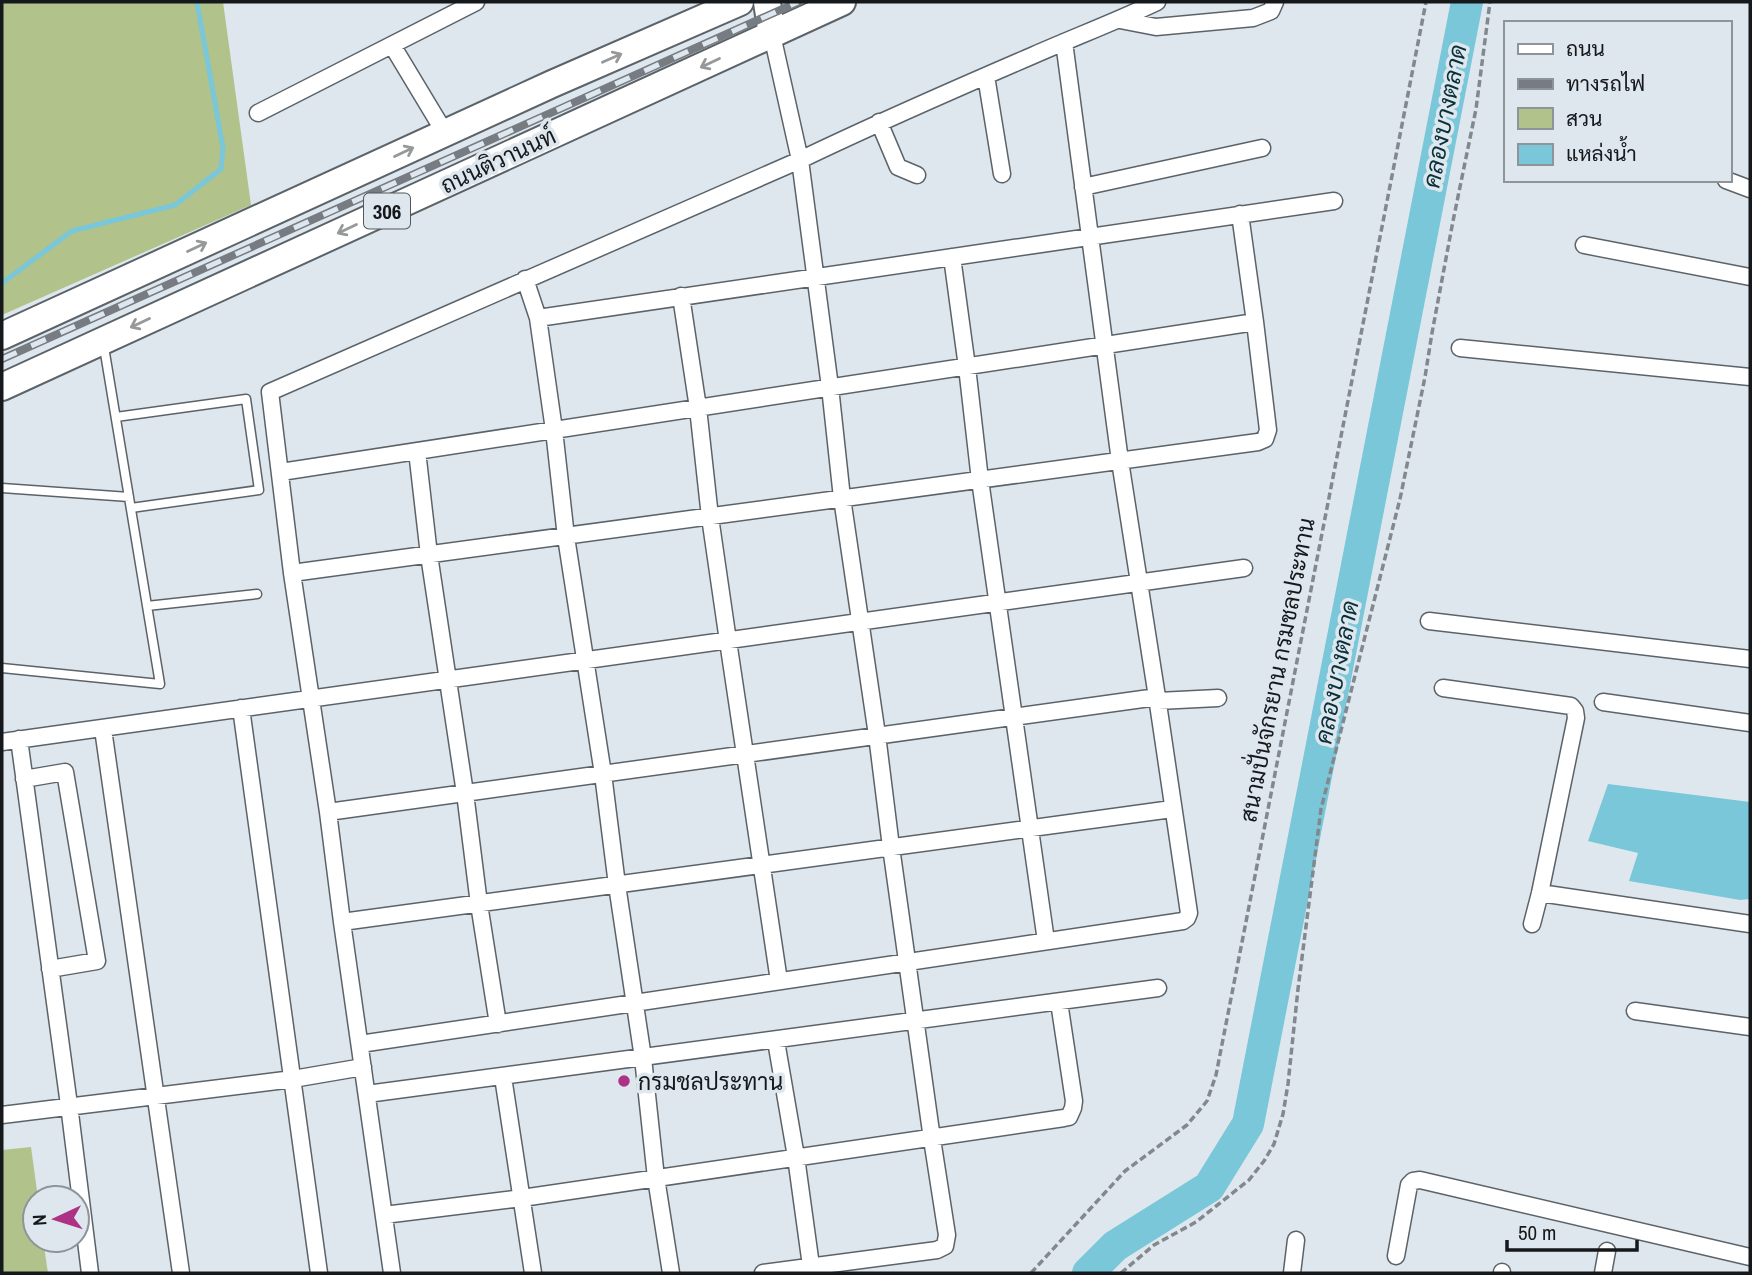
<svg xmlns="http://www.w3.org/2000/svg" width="1752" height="1275" font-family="'Archivo Narrow',Sarabun,sans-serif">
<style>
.green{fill:#b1c28a}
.water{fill:#79c7d8}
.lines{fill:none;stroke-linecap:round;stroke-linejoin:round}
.stream{stroke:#79c7d8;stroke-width:5}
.river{stroke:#79c7d8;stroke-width:32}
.lane-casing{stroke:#5b6369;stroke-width:11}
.street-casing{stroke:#5b6369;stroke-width:19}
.primary-casing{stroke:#5b6369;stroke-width:30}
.path{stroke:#82888d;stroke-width:3.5;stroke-dasharray:7 3.5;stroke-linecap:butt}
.lane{stroke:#fff;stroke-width:8}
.street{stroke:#fff;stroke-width:16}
.primary{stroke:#fff;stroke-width:26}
.rail-casing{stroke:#767c81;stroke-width:8}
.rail{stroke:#dee7ee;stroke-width:5;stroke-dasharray:16;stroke-linecap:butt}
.oneway{stroke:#969899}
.poi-dot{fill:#ad3285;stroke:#dee7ee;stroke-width:2.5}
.labels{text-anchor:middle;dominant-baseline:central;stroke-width:7;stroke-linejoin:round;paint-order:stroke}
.shield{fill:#dee7ee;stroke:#52575b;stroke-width:2}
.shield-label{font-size:21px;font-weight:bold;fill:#16191c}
.street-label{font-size:23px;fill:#16191c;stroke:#dee7ee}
.poi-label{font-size:23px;fill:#16191c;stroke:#dee7ee;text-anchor:start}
.water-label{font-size:24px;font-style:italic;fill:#0a3139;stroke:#dee7ee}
</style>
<rect width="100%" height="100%" fill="#dee7ee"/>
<!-- green -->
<path class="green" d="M2 2H223L251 205 2 315Z
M31 1147 38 1198H35V1240H43L48 1273H2V1150Z"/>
<!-- water -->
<path class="water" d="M1608 784 1750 802V899L1740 900 1629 881 1638 853 1588 841Z"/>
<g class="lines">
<!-- stream -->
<path class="stream" d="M2 283 72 231 175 205 221 169 223 148 197 2"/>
<!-- river -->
<path class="river" d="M1088 1273 1115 1246 1209 1187 1248 1124 1467 2"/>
<defs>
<path id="lane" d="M116 417 246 399 259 490 131 508
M2 488 129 497
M147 606 257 594
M2 668 160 684 104 347"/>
<path id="street" d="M1120 20 1156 27 1253 18 1271 11 1275 2
M392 45 445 133
M986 76 1002 174
M258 113 476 2
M879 122 898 167 917 175
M1726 180 1750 189
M1083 187 1262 148
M1584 245 1750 277
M952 257 967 367 980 480 1046 941
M525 279 538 318 554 430 566 537 603 774 617 885 643 1058 656 1178 671 1273
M681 296 698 408 710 517 728 641 779 981
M538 318 1334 201
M1460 348 1750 377
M417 451 429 555 465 793 479 904 498 1024
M281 472 1255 322
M292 573 1258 442 1265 439 1268 430 1255 322 1240 214
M1429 621 1750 659
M1443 688 1571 706 1575 711 1576 718 1540 893 1532 924
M1158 701 1218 698
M1603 702 1750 723
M241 708 319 1273
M103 729 181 1273
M19 739 69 1105 90 1273
M2 742 1244 568
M24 779 65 772 97 961 50 969
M328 812 1157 697
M1540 893 1750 924
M342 922 1172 809
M1635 1011 1750 1027
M776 1041 796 1157 812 1273
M360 1044 1183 921 1187 918 1189 913 1157 697 1120 461 1064 42
M503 1077 533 1273
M367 1094 1158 988
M2 1115 293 1079 363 1067
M384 1215 522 1198 1064 1118 1069 1117 1073 1108 1074 1101 1059 1002
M1396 1256 1409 1185 1413 1181 1420 1180 1750 1257
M392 1273 342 922 328 812 292 573 270 392 800 160C877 123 955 89 1034 55 1075 37 1117 21 1157 2
M763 1273 937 1250 945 1246 947 1235 932 1139 891 847 877 735 842 498 830 387 800 160 772 35
M1292 1273 1296 1240
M1502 1273V1272
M1603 1273 1607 1251"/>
<path id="primary" d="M767 2 772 35
M2 336 552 84 740 2
M2 387 842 2"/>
</defs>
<!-- lane casing -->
<use href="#lane" class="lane-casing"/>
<!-- street casing -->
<use href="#street" class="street-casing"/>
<!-- primary casing -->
<use href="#primary" class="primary-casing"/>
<!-- path -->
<path class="path" d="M1031 1273 1125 1171 1187 1125 1207 1101 1216 1075 1426 2
M1121 1273 1154 1245 1196 1222 1249 1180 1264 1161 1274 1144 1283 1114 1288 1084 1298 989 1321 809 1400 499 1425 377 1432 333 1453 221 1476 109 1490 2"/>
<!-- lane -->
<use href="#lane" class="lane"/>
<!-- street -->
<use href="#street" class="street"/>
<!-- primary -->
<use href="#primary" class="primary"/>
<defs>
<path id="rail" d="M2 359 798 2"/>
</defs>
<!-- rail casing -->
<use href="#rail" class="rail-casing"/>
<!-- rail -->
<use href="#rail" class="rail"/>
</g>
<!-- one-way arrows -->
<defs><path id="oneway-shaft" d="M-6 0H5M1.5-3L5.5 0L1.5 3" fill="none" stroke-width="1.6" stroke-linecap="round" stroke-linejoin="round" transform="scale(1.75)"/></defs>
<g class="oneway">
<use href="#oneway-shaft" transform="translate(612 58) rotate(-24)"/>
<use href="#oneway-shaft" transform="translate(710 63) rotate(155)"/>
<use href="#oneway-shaft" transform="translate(404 152) rotate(-25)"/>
<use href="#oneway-shaft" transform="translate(347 229) rotate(155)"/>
<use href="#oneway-shaft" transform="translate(197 247) rotate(-25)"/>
<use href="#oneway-shaft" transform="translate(140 323) rotate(155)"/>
</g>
<!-- markers -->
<circle class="poi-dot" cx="624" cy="1081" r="7"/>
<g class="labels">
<!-- shield labels -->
<rect class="shield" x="364" y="193.5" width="46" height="35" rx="5"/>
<g class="shield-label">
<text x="387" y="211">306</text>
</g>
<!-- street labels -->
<g class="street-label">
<text transform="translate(498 160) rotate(-25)">ถนนติวานนท์</text>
<text transform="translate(1277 670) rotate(-79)">สนามปั่นจักรยาน กรมชลประทาน</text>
</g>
<!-- poi labels -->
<g class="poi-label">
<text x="638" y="1081">กรมชลประทาน</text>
</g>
<!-- water labels -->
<g class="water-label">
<text transform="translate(1444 116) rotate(-79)">คลองบางตลาด</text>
<text transform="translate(1336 672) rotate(-79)">คลองบางตลาด</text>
</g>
</g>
<!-- border -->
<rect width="1752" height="1275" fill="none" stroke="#16191c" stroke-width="7"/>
<!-- legend -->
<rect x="1504" y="21" width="228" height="161" fill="#dee7ee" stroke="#8e959a" stroke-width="2"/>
<rect x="1518" y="44" width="35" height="10" fill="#ffffff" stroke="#8e959a" stroke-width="2"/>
<text x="1566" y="56" font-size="21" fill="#16191c">ถนน</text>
<rect x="1518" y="79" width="35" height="10" fill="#767c81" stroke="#8e959a" stroke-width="2"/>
<text x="1566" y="91" font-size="21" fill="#16191c">ทางรถไฟ</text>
<rect x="1518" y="108" width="35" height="21" fill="#b1c28a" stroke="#8e959a" stroke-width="2"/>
<text x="1566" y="126" font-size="21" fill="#16191c">สวน</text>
<rect x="1518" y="144" width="35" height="21" fill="#79c7d8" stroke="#8e959a" stroke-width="2"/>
<text x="1566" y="161" font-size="21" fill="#16191c">แหล่งน้ำ</text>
<!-- north arrow -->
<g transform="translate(56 1219) rotate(266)"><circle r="33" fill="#dee7ee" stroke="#8e959a" stroke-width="2"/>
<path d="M0-5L12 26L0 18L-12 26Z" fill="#ad3285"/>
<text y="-10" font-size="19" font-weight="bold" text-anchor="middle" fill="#16191c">N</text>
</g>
<!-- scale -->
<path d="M1507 1240v10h130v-10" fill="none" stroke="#16191c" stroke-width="3.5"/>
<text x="1518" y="1240" font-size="21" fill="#16191c" stroke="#dee7ee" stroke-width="5" paint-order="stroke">50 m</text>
</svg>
